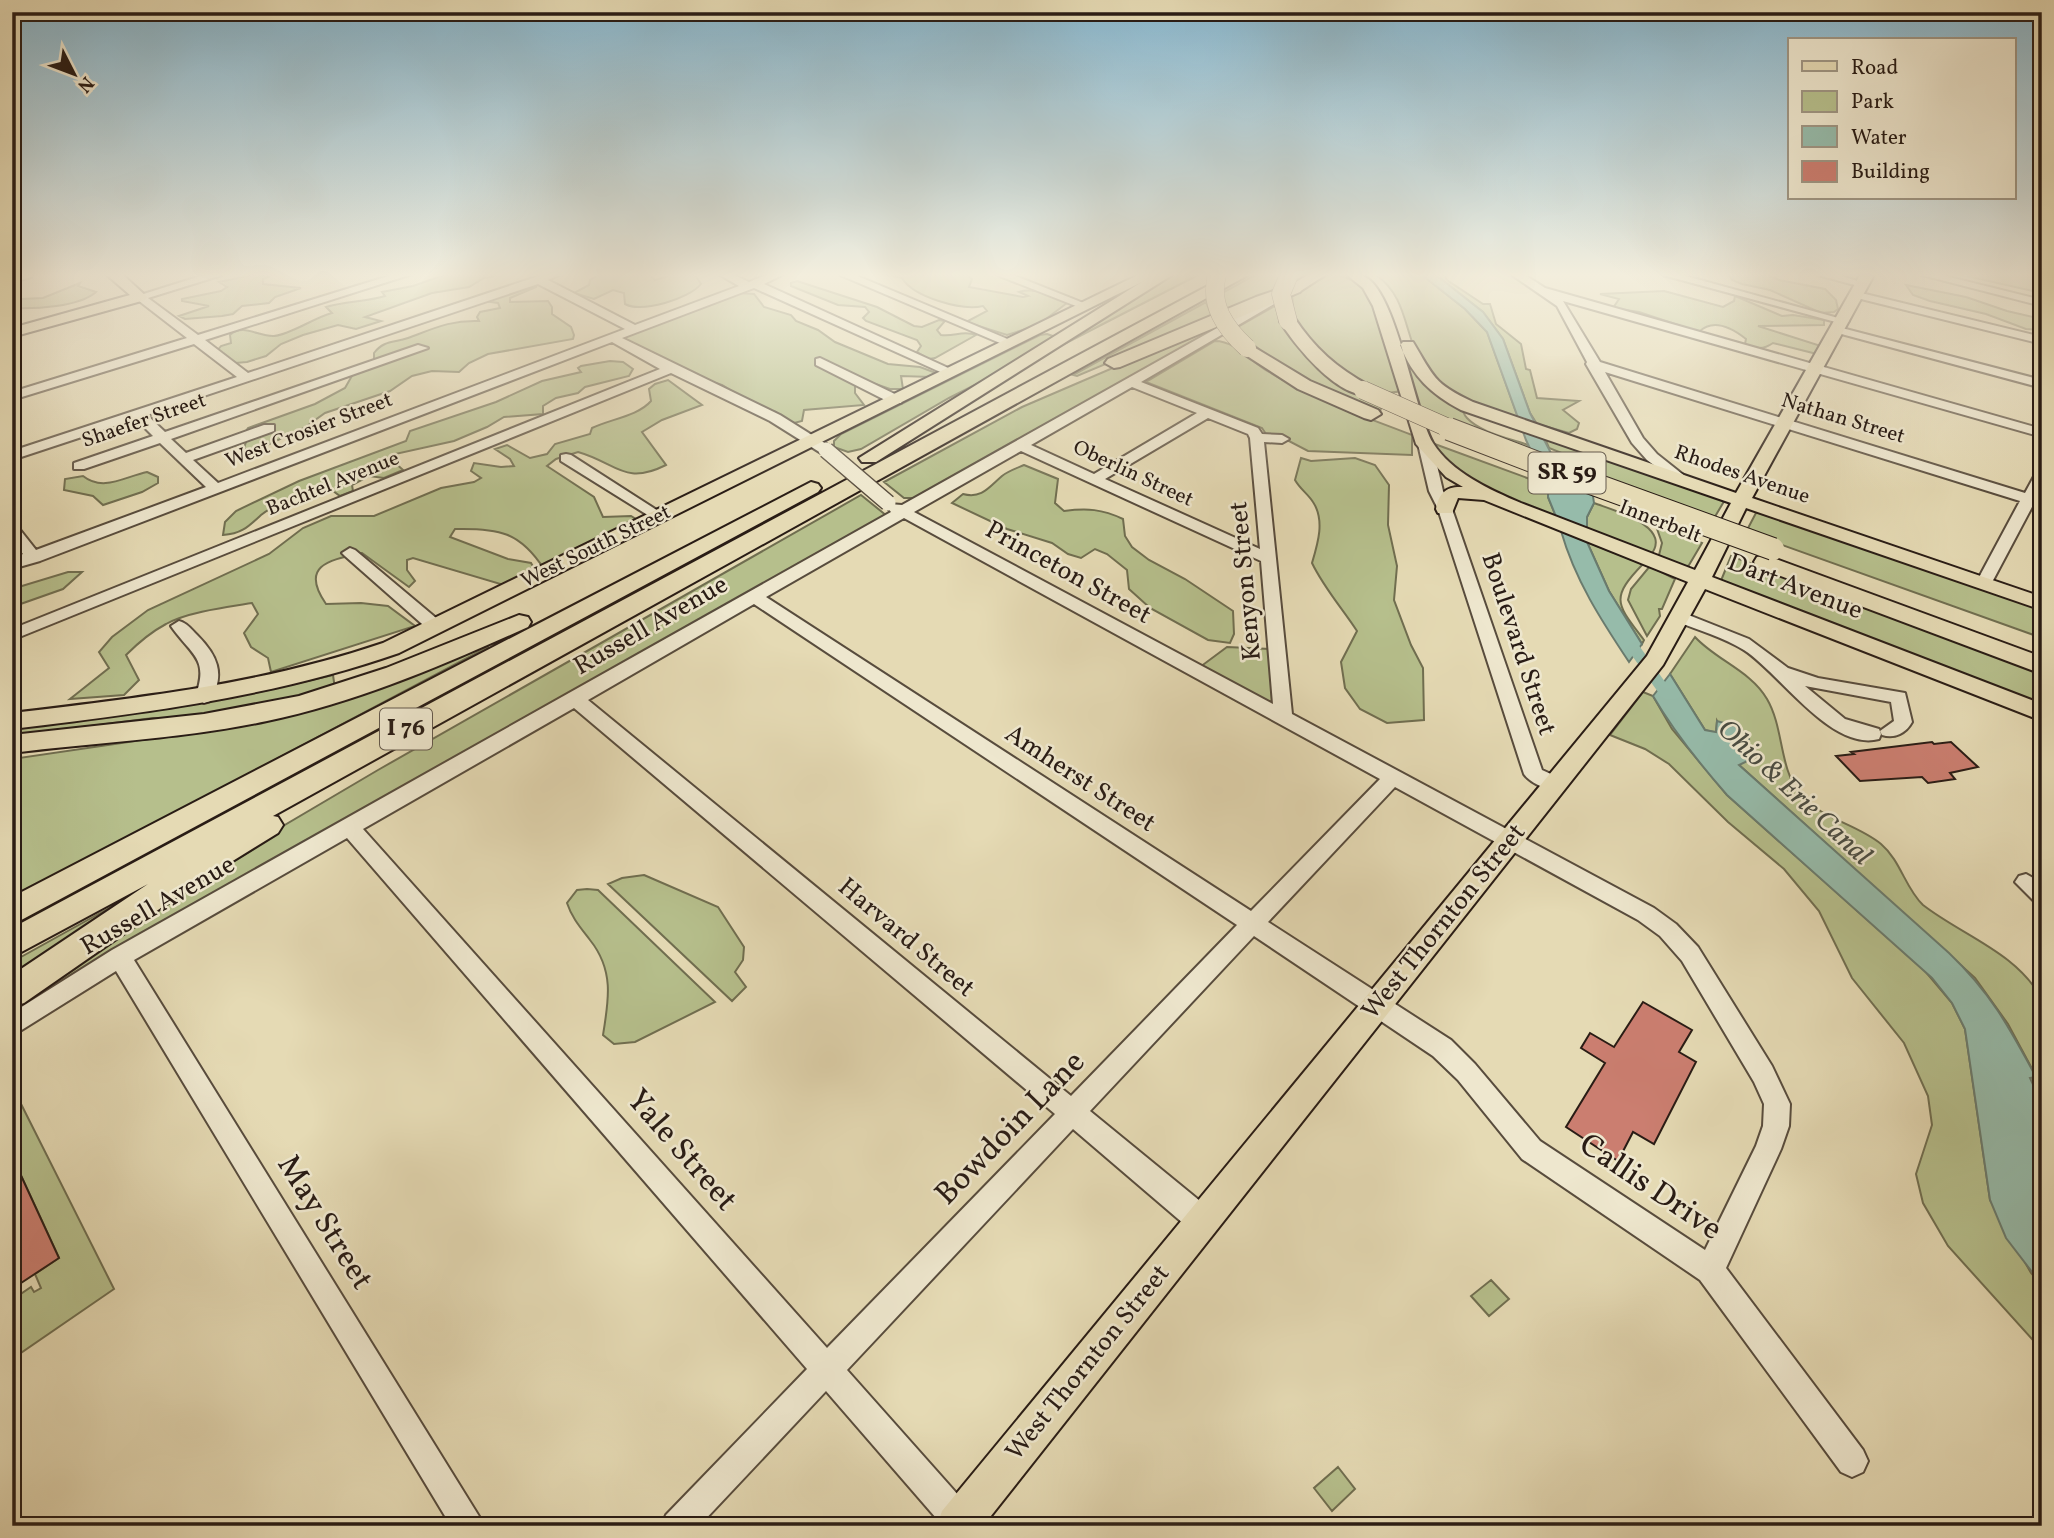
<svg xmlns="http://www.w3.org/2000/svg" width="2054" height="1538" font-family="Vollkorn,serif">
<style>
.green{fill:#b6bf8c;stroke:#706e50;stroke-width:2}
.water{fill:#96bbaa;stroke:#6a7b6e;stroke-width:2}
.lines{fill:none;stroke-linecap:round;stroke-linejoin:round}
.canal{fill:#96bbaa;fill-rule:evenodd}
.building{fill:#cb7e70;stroke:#291c15;stroke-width:2}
.minor-casing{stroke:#584c3d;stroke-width:4}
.major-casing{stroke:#291c15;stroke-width:4}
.highway-casing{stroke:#291c15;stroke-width:4}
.minor{fill:#eee7ce;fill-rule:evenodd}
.major{fill:#e5dab4;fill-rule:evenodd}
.highway{fill:#e5dab4;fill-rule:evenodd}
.minor-bridge-casing{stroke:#584c3d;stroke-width:18;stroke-linecap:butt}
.highway-bridge-far1-casing{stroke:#291c15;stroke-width:19;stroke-linecap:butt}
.highway-bridge-casing{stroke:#291c15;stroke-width:24;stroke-linecap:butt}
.minor-bridge{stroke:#eee7ce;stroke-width:15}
.highway-bridge-far1{stroke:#e5dab4;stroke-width:18}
.highway-bridge{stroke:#e5dab4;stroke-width:22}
.labels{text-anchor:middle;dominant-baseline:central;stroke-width:5;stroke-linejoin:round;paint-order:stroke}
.far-street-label{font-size:21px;fill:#291c15;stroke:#eee7ce}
.shield{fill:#eee7ce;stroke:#64594c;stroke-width:2}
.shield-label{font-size:24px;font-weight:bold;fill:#291c15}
.street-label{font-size:26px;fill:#291c15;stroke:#eee7ce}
.water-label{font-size:28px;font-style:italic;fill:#4a4c42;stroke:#eee7ce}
.near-street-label{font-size:32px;fill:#291c15;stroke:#eee7ce}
</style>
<rect width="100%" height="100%" fill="#e5dab4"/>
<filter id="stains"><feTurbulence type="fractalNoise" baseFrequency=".00286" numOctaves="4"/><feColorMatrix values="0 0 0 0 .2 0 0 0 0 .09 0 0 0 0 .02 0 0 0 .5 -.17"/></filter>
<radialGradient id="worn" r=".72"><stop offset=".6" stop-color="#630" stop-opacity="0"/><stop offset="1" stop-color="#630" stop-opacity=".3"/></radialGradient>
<!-- green -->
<path class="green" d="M252 275H272L263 279V284L301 288 275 297 269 303 242 306 233 314 222 316 185 319 179 316 209 306 182 301V299L221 291 227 287 219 282Z
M444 275H499L484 278 469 287 432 293 365 317 381 321 356 329 338 325 303 335 281 344 266 356 247 362 235 363 217 351 221 346 231 343 230 335C243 323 259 337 274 336 292 334 313 318 332 313L326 307C346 301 365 302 385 296L382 292 413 286Z
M599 275H650L655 280 672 275H695L701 284C689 299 642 313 625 304L624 293 613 290 594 299 574 293 589 285 590 280Z
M887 275H967L972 279 969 287 1023 297 1028 296 1019 292C1034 287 1054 296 1067 303L1038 325 1007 335 966 322 987 311 983 306C962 311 913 297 902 278Z
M1169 275H1198L1039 357Z
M1255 275H1282L1275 293 1227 313 1222 293Z
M1328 275C1346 275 1356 281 1369 293L1402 390C1373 405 1310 348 1297 322 1293 314 1293 304 1292 295Z
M1376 275H1422L1465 309 1487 332 1519 420C1484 410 1443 398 1422 365 1404 335 1408 297 1376 275Z
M1436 275H1444L1447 280 1483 304H1490L1496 324 1521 344 1526 369 1530 370 1537 398 1579 401 1563 410 1579 423 1577 429 1569 433 1537 424 1530 413 1503 339 1483 312Z
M1729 275H1769L1779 280 1825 289 1836 300 1838 309 1834 312 1821 313 1770 290 1742 284 1732 280Z
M1962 275H2042V293Z
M797 281 877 307 914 326 922 327 939 320 945 321 937 330 941 335C954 337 963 330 976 335L935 358 929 359 917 352 921 346 917 340 866 321 863 318 869 312 865 307 838 305 791 286V283Z
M80 283 78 286 96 292C79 307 35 309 12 308V303L21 299 43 298Z
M536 285V287L510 298V302L548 301 552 307V314L571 327 574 335 573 339 488 354 469 363 459 372 432 371 412 376 390 391 325 413 304 428 250 453 244 448 246 442 244 434 248 428 315 404 345 388 353 374 374 361V353C384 340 394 343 408 338 435 328 451 320 479 321L477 317 480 312 500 308 498 303 484 301Z
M1906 285 1966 297 2007 311 2042 319V330L2026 329 1986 314 1930 301 1913 295Z
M1664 291 1723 307 1734 301 1735 296 1782 316 1793 315 1824 320V325L1758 326 1821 346 1817 354 1773 343C1763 350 1756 349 1745 344L1746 339C1732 328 1713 318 1699 332L1639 312 1613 308 1619 299 1600 294Z
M738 293 754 294 764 307 791 315 796 321 818 330 835 342 888 364 920 367 936 373 932 377 901 376 903 389H890L861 379 855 386V393L864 405 804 410 802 421 794 423 781 418 776 412 759 408 722 385 706 380 624 341 625 336Z
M1206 302 1213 319 1077 376 1073 375Z
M1275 306C1295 360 1336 377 1382 405L1380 412C1328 391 1274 369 1236 328Z
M1201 330 1209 333 915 498H904L884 482 1022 407Z
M1047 334 1059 338 1038 353 949 398 861 449 848 452 834 447V441L841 434 1040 335Z
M1215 341C1236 341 1251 362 1269 372 1313 399 1363 416 1412 435V455L1308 451 1289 441 1270 440 1262 428 1146 382Z
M610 361 623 362 633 369 629 376 585 387 578 393 556 398 543 406V414L504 417 487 427 454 441 395 454 393 461 403 470 384 478 369 476 352 485 353 491 340 496 329 488C312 491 274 504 261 515 248 527 241 534 223 535L225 522 236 511 299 481 406 441 410 431 496 402 542 381 581 372 578 368 581 366Z
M1405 363H1409C1421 384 1438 392 1458 405 1464 409 1462 413 1467 418 1481 433 1509 438 1528 445L1533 456 1420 412Z
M668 380 702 405 662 420 642 432 666 465C624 486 617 463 578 452L556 459 547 466 594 497 603 517 631 516 639 521 544 569C520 532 499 528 455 529L450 537 508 559 531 563 536 572 507 586 413 558 407 560V570L415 581 409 587 362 553C330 560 299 565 326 604L361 603 388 606 415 626 271 672 268 658 251 647 244 633 258 614 252 603C227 607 187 612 166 624 151 632 138 643 126 655L139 680 124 695 70 699 109 668 99 652 112 637 148 610 269 554 303 528 331 516H374L441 488 474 482 481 478 471 471 474 463 501 467 514 466 510 459 495 449 507 445 530 458 547 454 555 444 590 434 592 428C611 419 638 416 651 401L649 389 655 384Z
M1544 436 1726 498 1713 520 1609 483 1582 461 1549 448Z
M1432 443 1549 486 1548 497 1557 519C1519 504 1450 481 1432 443Z
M1301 458 1311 461 1355 458 1375 465 1389 485 1388 525 1397 566 1394 600 1411 645 1423 668 1424 720 1387 723 1360 709 1345 688 1341 662 1357 631C1342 608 1324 588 1312 563 1318 543 1325 520 1313 502 1308 494 1300 489 1295 480Z
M1024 465 1058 479 1055 503 1064 511C1087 508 1102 509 1123 519L1125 536 1132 547 1149 560 1185 579 1233 611 1234 634 1230 643 1208 640 1150 608 1129 589 1127 570 1107 554 1095 549 1081 558 1068 554 1052 543 1007 529 952 503 963 494C982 499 989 487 1002 476 1008 471 1017 468 1024 465Z
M147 472 158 477V483L142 492 103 505 93 496 64 490 65 479 83 476C103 492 124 477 147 472Z
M861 495 887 516 12 1015V1007L146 914 252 850 249 846 378 770Z
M1594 503C1612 510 1675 526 1650 556L1587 530V517Z
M1757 511 2042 608V638L1746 532Z
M1656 526 1702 543 1689 565 1686 567 1658 559 1662 543Z
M1587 542 1643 564C1609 599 1617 604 1644 640L1642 644 1609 591Z
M1731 556 2042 671V709L1720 583Z
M1650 566 1675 579 1662 609H1659L1660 616 1647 636 1628 600 1631 589Z
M68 572H82L63 589 12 607V589Z
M1695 637C1716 660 1751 671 1767 699 1784 728 1779 768 1800 794 1821 819 1857 824 1881 844 1901 861 1905 888 1923 905 1963 936 2016 952 2042 999V1104L2029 1078 2036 1076 2008 1024 1975 978 1738 764 1717 721 1716 733 1705 730 1670 674Z
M485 644 488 647 12 899V759L231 727Z
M1227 647 1270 649 1272 701 1266 702 1200 667Z
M333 675 335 689 184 719 153 718 12 736V723L259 692Z
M1643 692 1653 696 1672 729 1727 795 1925 971 1952 1003 1965 1029 1990 1200 2031 1273 2042 1285V1350L1948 1246 1923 1203 1916 1174 1932 1125 1928 1096 1904 1043 1852 978 1819 911 1784 869 1728 822 1669 764 1645 749 1610 735Z
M644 875 718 907 744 947 743 960 735 972 746 987 732 1001 608 884 622 878Z
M165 877 12 979V962Z
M587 889 598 890 715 1002 635 1042 614 1044 603 1035C609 999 614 970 590 940 580 927 572 918 567 903L577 890Z
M12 1086 114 1289 12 1359V1300L31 1287 34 1292 41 1288 35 1274 59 1258 12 1156Z
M1491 1280 1509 1299 1489 1316 1471 1296Z
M1338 1467 1355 1489 1332 1511 1314 1488Z"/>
<!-- water -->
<path class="water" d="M1422 275H1436L1483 312 1503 339 1530 413 1552 455 1590 475 1594 503 1587 517V530L1557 519 1548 497V486L1526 440 1487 332 1465 309Z
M1561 531 1587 542 1609 591 1642 644 1629 662C1601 620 1575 580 1561 531Z
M1670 674 1705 730 1716 732 1717 721 1738 727 1749 739 1747 741 1758 756 1739 765 1949 953C1991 993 2009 1027 2036 1077L2030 1078 2042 1104V1285L2006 1238 1990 1200 1965 1029 1952 1003 1932 978 1727 795C1699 763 1674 732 1653 696Z"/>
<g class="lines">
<!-- canal -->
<path class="canal" d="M1625 632 1630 633 1678 700 1680 703 1678 706H1668L1618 636Z"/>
</g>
<!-- building -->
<path class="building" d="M1932 742 1934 744 1951 742 1978 767 1950 773 1955 779 1928 783 1922 777 1860 781 1836 756 1854 754 1851 752Z
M1643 1002 1692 1030 1679 1052 1696 1062 1654 1144 1633 1132 1618 1161 1566 1127 1605 1063 1581 1048 1590 1033 1614 1047Z
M12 1156 59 1258 12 1289Z"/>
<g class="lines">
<defs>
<path id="minor" d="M32 275 31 277 12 282V276Z
M204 275H222L148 298 198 335 392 275H409L205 340 248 373 542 275H559L548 280 635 325 739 286 720 275H734L749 282 766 275H782L764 284 957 372 951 376 947 375 754 288 622 338 780 415 831 447V453H821L770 421 671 373 12 640V629L660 369 612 342 40 561 12 569V559L23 554 12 540V525L17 526 36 550 206 487 160 443 84 469H74V463L153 436 136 419 12 460V451L237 377 194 344 12 400V392L187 338 134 297ZM538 284 625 329 218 483 193 460 274 431V425H264L186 453 171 439 428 348 418 345 165 432 147 415Z
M840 275H855L1017 343 1007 346Z
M997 275H1013L1091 306 1081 308Z
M1512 275H1525L1545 288 2042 429V437L1563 301 1600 362 2025 493 2037 471 2042 470V488L2037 497 2042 498V507L2033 505 1990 586H1978L1976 583 2020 501 1605 372 1643 438 1657 454 1686 477 1684 480H1674L1647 460 1632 443 1586 364 1587 362 1557 306Z
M1663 275H1682L1849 321 1843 324Z
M1818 275H1838L1867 284 1862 287Z
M1922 275H1941L2042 300V306Z
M1857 292 2042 337V344L1853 297V293Z
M1278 294 1288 296 1141 382 1258 428 1262 434 1282 435 1289 439 1282 443 1264 442 1292 714 1654 908 1676 924 1698 947 1772 1066 1790 1104 1789 1126 1781 1149 1726 1268 1863 1450 1868 1461 1863 1472 1852 1477 1841 1472 1700 1280 1522 1159 1458 1080 1433 1056 1254 936 1090 1111 1211 1210 1215 1220 1211 1230 1201 1233 1191 1230 1073 1129 847 1370 975 1514 980 1526H943L826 1391 699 1526H661L666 1515 807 1369 347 838 134 960 485 1526H451L116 971 12 1036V1013L112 950 891 512 887 507 889 504 902 505ZM1132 387 1197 413 1094 474 1031 445ZM1208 418 1248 434 1250 438 1260 549 1105 479ZM1021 451 1261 561 1273 704 914 512ZM904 518 1380 779 1251 911 766 597ZM754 604 1237 925 1071 1096 588 700ZM574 708 1055 1114 827 1348 363 829ZM1395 787 1638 920 1660 936 1682 961 1754 1082 1764 1104 1763 1126 1756 1146 1705 1250 1540 1141 1475 1064 1451 1040 1268 922Z
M1838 327 2042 380V388L1834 332V328Z
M820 358 901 397 902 400 901 403H891L816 365V359Z
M1425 440 1432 444 1443 491 1452 509 1542 770 1562 779 1565 784 1562 789C1550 792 1531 784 1524 774L1438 509 1429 491 1418 444Z
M566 454 571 455 666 516 659 520 654 519 561 461V455Z
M350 548 355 550 442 623 444 627 442 631H430L345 556 342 553Z
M1681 612 1749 639 1788 668 1818 678 1905 693 1912 722C1906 733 1895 739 1882 735L1880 731 1894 721 1891 702 1805 686 1845 719 1879 729 1881 734 1879 739C1831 752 1780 673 1744 650 1723 637 1698 630 1675 621L1673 617 1675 613Z
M179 621C187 623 191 629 197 635 217 655 226 674 210 701L204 703 195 697C210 658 191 655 171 626Z
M2026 874 2042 883V903L2034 901 2015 882 2019 876Z"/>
<path id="major" d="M107 275H123L147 297 145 300 12 337V328L130 295Z
M1138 275H1156L399 653C273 697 144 713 12 729V713C138 698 263 684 383 643Z
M1308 275H1325L1299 292H1289V286Z
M1347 275C1352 275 1359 274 1363 276 1396 288 1414 411 1433 443 1451 472 1490 490 1521 503L1695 570 1731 503 1461 410C1431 394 1413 377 1400 345L1403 342H1413C1434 377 1433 383 1473 402L1736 493 1860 275H1874L1752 498 2042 597V610L1746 508 1712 577 2042 704V721L1705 589 1663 665 983 1526H937L942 1511 1647 656 1688 582 1484 500 1458 498 1452 513H1438L1436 509C1439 493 1446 486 1463 487L1446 477 1416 444 1373 306 1363 288Z"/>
<path id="highway" d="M1153 275H1172L876 462H862L859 458Z
M1228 275H1248L273 816 278 817 283 825 278 833 194 885 24 1003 12 1007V975L148 884 12 957V928Z
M1294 284 1300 286 1302 289 1300 292 1120 367 1114 368 1105 363 1108 359 1256 297Z
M1288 316 1294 317C1314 348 1337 368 1370 386L1372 390 1370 394C1340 401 1293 344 1280 321Z
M1247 343 1310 381 1378 410 1381 414 1371 420 1364 418 1298 389 1241 352 1238 348Z
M811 482 818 484 821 488 818 492 12 925V897Z
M1765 555 2042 657V674L1757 567 1754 562 1757 557Z
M519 615 528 617 531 622 528 627C443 665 358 702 267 721 183 739 97 742 12 753V735L204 714 299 696 386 668Z"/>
</defs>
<!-- minor casing -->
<use href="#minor" class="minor-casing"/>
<!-- major casing -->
<use href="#major" class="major-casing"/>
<!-- highway casing -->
<use href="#highway" class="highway-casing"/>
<!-- minor -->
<use href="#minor" class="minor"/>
<!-- major -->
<use href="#major" class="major"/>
<!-- highway -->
<use href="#highway" class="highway"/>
<defs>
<path id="minor-bridge" d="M826 450 888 503"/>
<path id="highway-bridge-far1" d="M1217 275C1209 305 1225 328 1247 348
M1288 321 1281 294 1289 275
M1363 390 1453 430"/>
<path id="highway-bridge" d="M1449 429 1566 474 1773 549"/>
</defs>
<!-- minor-bridge casing -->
<use href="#minor-bridge" class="minor-bridge-casing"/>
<!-- highway-bridge-far1 casing -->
<use href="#highway-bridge-far1" class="highway-bridge-far1-casing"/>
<!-- highway-bridge casing -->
<use href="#highway-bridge" class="highway-bridge-casing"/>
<!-- minor-bridge -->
<use href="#minor-bridge" class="minor-bridge"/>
<!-- highway-bridge-far1 -->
<use href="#highway-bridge-far1" class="highway-bridge-far1"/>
<!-- highway-bridge -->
<use href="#highway-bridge" class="highway-bridge"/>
</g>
<!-- sky -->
<linearGradient id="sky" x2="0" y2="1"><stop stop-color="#87b7cf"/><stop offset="0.56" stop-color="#f3eedd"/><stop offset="1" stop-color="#f3eedd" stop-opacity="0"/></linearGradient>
<rect width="2054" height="491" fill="url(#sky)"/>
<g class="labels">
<!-- far-street labels -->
<g class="far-street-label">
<text transform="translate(1843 419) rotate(17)">Nathan Street</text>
<text transform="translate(144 421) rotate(-19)">Shaefer Street</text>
<text transform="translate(309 431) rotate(-21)">West Crosier Street</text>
<text transform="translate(1133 474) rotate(25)">Oberlin Street</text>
<text transform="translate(1742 475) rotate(19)">Rhodes Avenue</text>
<text transform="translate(333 484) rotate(-22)">Bachtel Avenue</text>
<text transform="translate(1660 522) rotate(21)">Innerbelt</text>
<text transform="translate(596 547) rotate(-26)">West South Street</text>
</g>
<!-- shield labels -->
<g class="shield">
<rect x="1528.5" y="452.5" width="77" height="41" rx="5"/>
<rect x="380" y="708.5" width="52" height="41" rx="5"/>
</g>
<g class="shield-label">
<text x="1567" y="473">SR 59</text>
<text x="406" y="729">I 76</text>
</g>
<!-- street labels -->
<g class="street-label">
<text transform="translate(1068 573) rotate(29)">Princeton Street</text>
<text transform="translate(1246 581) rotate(-95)">Kenyon Street</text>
<text transform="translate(1795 587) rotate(21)">Dart Avenue</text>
<text transform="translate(651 626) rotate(-30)">Russell Avenue</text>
<text transform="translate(1518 644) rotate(72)">Boulevard Street</text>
<text transform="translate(1080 779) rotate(33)">Amherst Street</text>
<text transform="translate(158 906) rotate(-30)">Russell Avenue</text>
<text transform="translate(1444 922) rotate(-51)">West Thornton Street</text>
<text transform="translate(906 938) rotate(40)">Harvard Street</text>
<text transform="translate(1088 1363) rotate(-51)">West Thornton Street</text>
</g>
<!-- water labels -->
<g class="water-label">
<text transform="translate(1794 793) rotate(43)">Ohio &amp; Erie Canal</text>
</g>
<!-- near-street labels -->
<g class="near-street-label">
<text transform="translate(1011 1129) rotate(-46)">Bowdoin Lane</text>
<text transform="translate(681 1151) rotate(49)">Yale Street</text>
<text transform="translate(1650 1188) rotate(34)">Callis Drive</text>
<text transform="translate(324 1223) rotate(58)">May Street</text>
</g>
</g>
<!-- margin -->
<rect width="2054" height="1538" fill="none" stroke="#e5dab4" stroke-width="42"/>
<rect x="14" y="14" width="2026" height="1510" fill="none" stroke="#291c15" stroke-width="3.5"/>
<rect x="21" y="21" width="2012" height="1496" fill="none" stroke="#291c15" stroke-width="2"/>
<!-- legend -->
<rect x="1788" y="38" width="228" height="161" fill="#eee7ce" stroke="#9f9684" stroke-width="2"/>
<rect x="1802" y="61" width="35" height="10" fill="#e5dab4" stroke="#9f9684" stroke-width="2"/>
<text x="1851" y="74" font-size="21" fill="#291c15">Road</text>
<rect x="1802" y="91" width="35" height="21" fill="#b6bf8c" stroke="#9f9684" stroke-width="2"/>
<text x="1851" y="108" font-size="21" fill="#291c15">Park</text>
<rect x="1802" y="126" width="35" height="21" fill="#96bbaa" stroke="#9f9684" stroke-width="2"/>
<text x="1851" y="144" font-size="21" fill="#291c15">Water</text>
<rect x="1802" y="161" width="35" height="21" fill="#cb7e70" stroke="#9f9684" stroke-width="2"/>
<text x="1851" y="178" font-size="21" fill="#291c15">Building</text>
<!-- north arrow -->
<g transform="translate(74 74) rotate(132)" stroke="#eee7ce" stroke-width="5" paint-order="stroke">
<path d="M0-5L12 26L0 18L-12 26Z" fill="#291c15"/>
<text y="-10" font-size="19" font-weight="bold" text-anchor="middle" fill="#291c15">N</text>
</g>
<rect width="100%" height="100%" filter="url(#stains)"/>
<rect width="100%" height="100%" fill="url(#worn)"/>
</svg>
